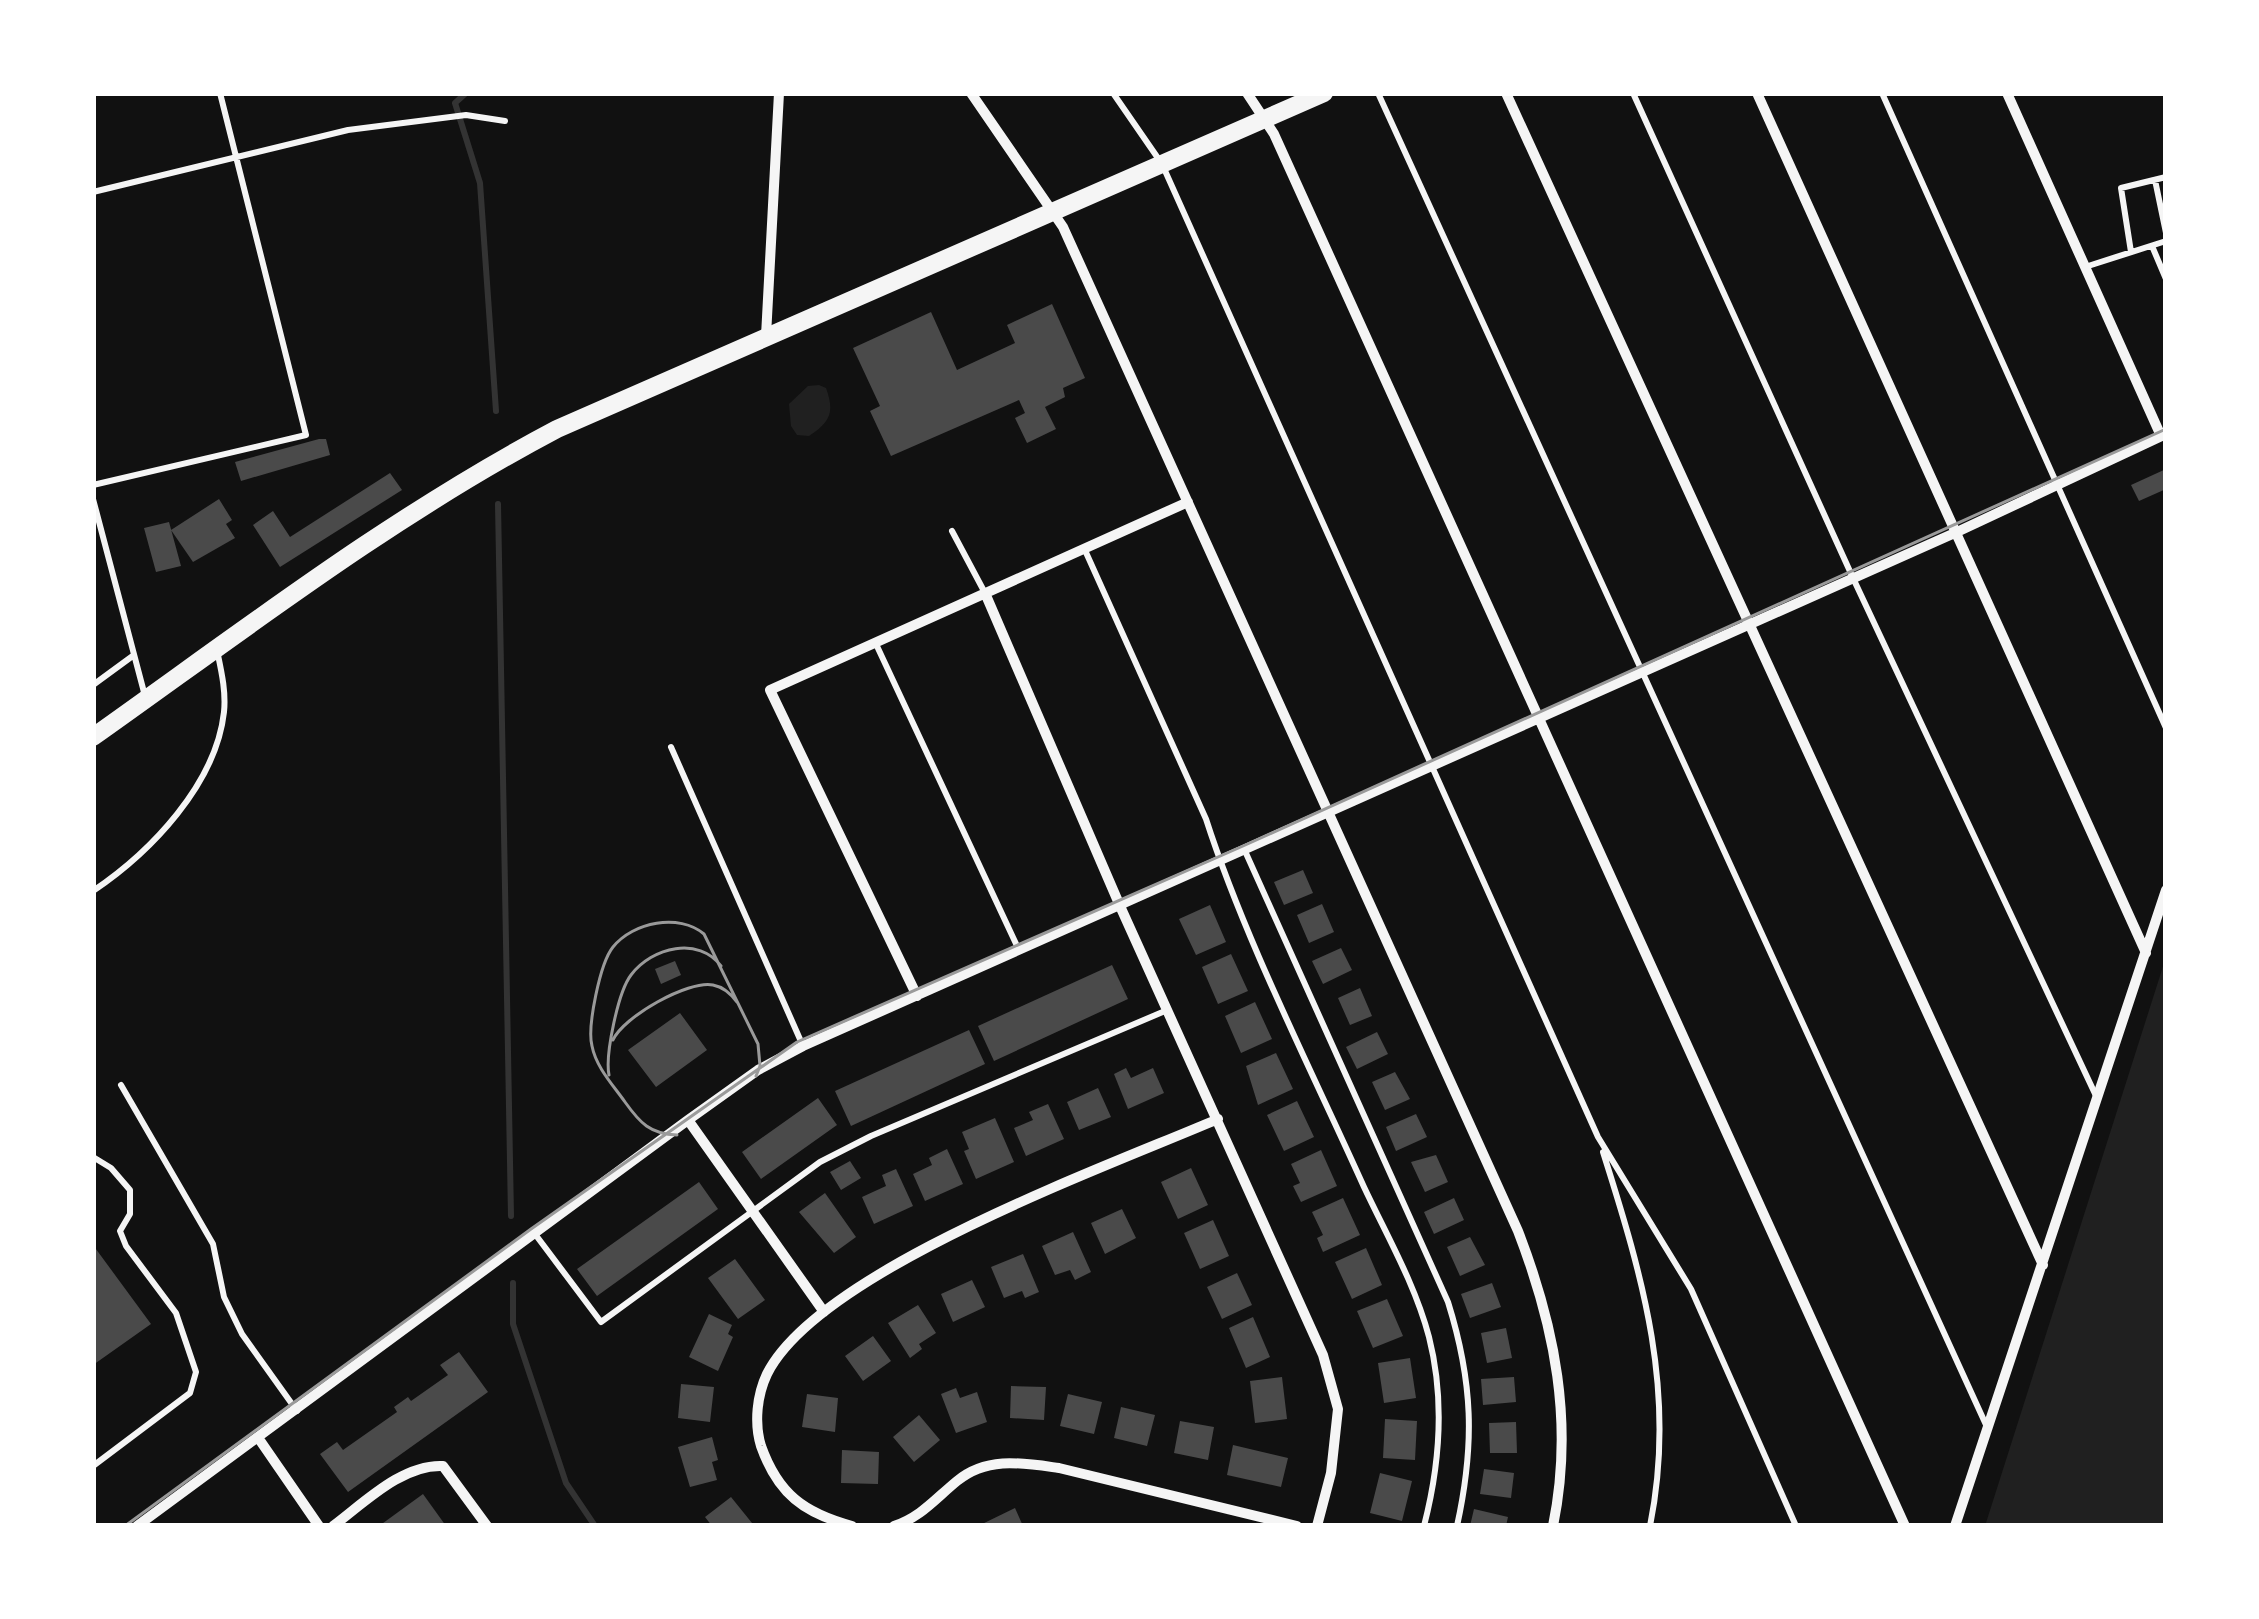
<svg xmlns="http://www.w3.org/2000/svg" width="2259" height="1619" font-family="Signika,sans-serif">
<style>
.green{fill:#202020}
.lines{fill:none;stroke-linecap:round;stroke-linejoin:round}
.stream{stroke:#333;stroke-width:6}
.building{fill:#4a4a4a}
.service{stroke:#f5f5f5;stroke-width:6}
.minor{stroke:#f5f5f5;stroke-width:10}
.primary{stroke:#f5f5f5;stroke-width:18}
.tram{stroke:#9a9a9a;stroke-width:3}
</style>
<rect width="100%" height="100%" fill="#111"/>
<!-- green -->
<path class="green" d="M819 385 826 388C835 413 830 422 809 436L797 435 791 426 789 404 808 386Z
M2166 957V1526H1985Z"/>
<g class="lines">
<!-- stream -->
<path class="stream" d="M466 93 455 103 480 183 496 411
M498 504 511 1216
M513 1283V1324L566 1483 595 1526"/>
</g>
<!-- building -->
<path class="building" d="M1052 304 1085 378 1063 388 1065 397 1045 407 1056 429 1027 443 1015 418 1025 413 1019 400 891 456 870 411 880 406 853 348 931 312 957 370 1015 343 1007 325Z
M319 439H326L330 455 241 481 235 462Z
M2166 469V489L2139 501 2131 485Z
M390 473 402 490 280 567 253 525 273 511 290 537Z
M219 499 232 520 226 524 235 538 193 562 171 530Z
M169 522 181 566 156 572 144 528Z
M1303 870 1313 893 1284 905 1274 882Z
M1322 904 1334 932 1309 943 1297 915Z
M1210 905 1226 942 1196 955 1179 919Z
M1341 948 1352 970 1323 984 1312 961Z
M1231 954 1248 991 1218 1004 1202 967Z
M675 961 681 975 661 984 655 969Z
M1112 965 1128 999 994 1061 978 1026Z
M1360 988 1372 1016 1350 1025 1338 998Z
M1255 1002 1272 1039 1241 1053 1225 1016Z
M680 1013 707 1050 656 1087 628 1050Z
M969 1030 985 1064 851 1126 835 1091Z
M1377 1032 1388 1054 1357 1069 1346 1047Z
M1276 1053 1293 1089 1258 1105 1246 1066Z
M1126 1068 1131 1078 1153 1068 1164 1093 1128 1109 1114 1074Z
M1395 1072 1410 1099 1385 1110 1372 1082Z
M1098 1088 1111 1117 1079 1130 1067 1102Z
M818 1098 837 1125 761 1179 742 1152Z
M1297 1101 1314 1137 1284 1151 1267 1115Z
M1048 1104 1064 1139 1026 1156 1014 1128 1033 1120 1029 1112Z
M1416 1114 1427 1137 1396 1151 1386 1127Z
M995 1118 1014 1162 976 1179 964 1151 969 1149 962 1132Z
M947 1149 963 1184 925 1201 913 1174 932 1165 929 1158Z
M1321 1150 1337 1186 1301 1202 1293 1186 1300 1183 1291 1164Z
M1436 1155 1448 1182 1425 1192 1411 1162Z
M850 1161 861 1178 841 1190 830 1172Z
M1191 1168 1208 1205 1178 1219 1161 1182Z
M896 1169 913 1206 874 1224 862 1197 886 1186 882 1175Z
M699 1182 718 1209 597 1296 577 1269Z
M825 1193 856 1237 834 1253 799 1212Z
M1343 1198 1360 1235 1323 1252 1317 1238 1323 1235 1312 1212Z
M1454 1198 1464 1220 1434 1234 1424 1212Z
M1122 1209 1136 1238 1105 1254 1091 1223Z
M1213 1220 1229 1256 1200 1269 1184 1233Z
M1073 1232 1091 1272 1075 1280 1070 1270 1055 1275 1042 1246Z
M1470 1237 1485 1265 1460 1276 1447 1247Z
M93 1245 151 1324 93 1365Z
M1366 1248 1382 1285 1352 1299 1335 1262Z
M1023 1254 1039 1292 1025 1298 1022 1291 1004 1298 991 1267Z
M735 1259 765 1300 738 1319 708 1278Z
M1237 1273 1252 1305 1222 1319 1207 1287Z
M972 1280 985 1307 953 1322 941 1294Z
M1492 1283 1501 1307 1470 1318 1461 1294Z
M1387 1299 1403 1336 1373 1348 1357 1311Z
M918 1305 936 1333 919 1344 922 1349 910 1358 888 1323Z
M709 1314 732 1325 728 1334 733 1337 718 1371 689 1357Z
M1253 1317 1270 1357 1246 1368 1229 1328Z
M1506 1328 1512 1358 1487 1363 1481 1333Z
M873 1336 891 1361 863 1381 845 1356Z
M459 1352 488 1392 348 1492 320 1454 337 1442 343 1450 397 1412 394 1407 408 1397 411 1401 448 1375 440 1365Z
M1410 1358 1416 1398 1384 1403 1378 1363Z
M1282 1377 1287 1419 1255 1423 1250 1381Z
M1514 1377 1516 1402 1483 1405 1481 1379Z
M681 1384 714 1387 710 1422 678 1418Z
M1011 1386 1046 1387 1044 1420 1010 1418Z
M956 1388 960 1398 977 1392 987 1422 956 1433 941 1394Z
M807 1394 838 1398 835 1432 802 1427Z
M1068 1394 1102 1402 1094 1434 1060 1426Z
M1121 1407 1155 1415 1147 1446 1114 1438Z
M919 1415 940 1440 914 1462 893 1437Z
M1385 1419 1417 1421 1415 1460 1383 1458Z
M1180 1421 1214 1427 1208 1460 1174 1453Z
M1516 1422 1517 1453H1490L1489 1423Z
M712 1437 718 1460 712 1462 717 1480 690 1487 678 1447Z
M1233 1445 1288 1458 1281 1487 1227 1475Z
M842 1450 879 1452 878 1484 841 1483Z
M1484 1469 1514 1473 1511 1498 1480 1494Z
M1380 1473 1412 1481 1402 1521 1370 1513Z
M423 1494 446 1526H379Z
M731 1497 752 1523 712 1526 705 1517Z
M1015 1508 1023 1526H978Z
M1474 1509 1508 1517 1506 1526H1470Z"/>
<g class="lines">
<!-- service -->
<path class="service" d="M1113 93 1162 164 1598 1137 1691 1289 1796 1526
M1378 93 1987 1427
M1633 93 1853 578 2097 1098
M1882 93 2166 728
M2155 180 2166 233
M93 192 348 130 466 115 505 121
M2152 246 2166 279
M2131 252 2121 188 2166 177
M2085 267 2166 241
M93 485 306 435 220 93
M93 499 145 696
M952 531 985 593
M1084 548 1206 819C1245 940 1311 1069 1364 1187 1387 1236 1415 1284 1429 1337 1445 1400 1440 1464 1424 1526
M876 644 1018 948
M93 685 134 655
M671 747 803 1046
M1245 851 1448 1302C1473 1382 1475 1444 1457 1526
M93 891C151 852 216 784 224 712 226 693 222 674 218 655
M121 1085 213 1244 224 1297 242 1334 297 1411
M1603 1152C1643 1278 1677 1393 1650 1526
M93 1157 111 1168 130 1190V1214L120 1231 126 1246 176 1313 196 1372 190 1393 93 1466
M535 1234 601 1322 820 1162 871 1136 1165 1011"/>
<!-- minor -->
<path class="minor" d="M971 93 1063 227 1518 1231C1555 1327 1574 1423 1553 1526
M1247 93 1274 134 1905 1526
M1506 93 2043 1265
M1757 93 2146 953
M2007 93 2161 436
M766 336 779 93
M985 593 1120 906 1323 1355 1338 1409 1331 1473 1317 1526
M917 996 770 690 1188 502
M688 1120 824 1312
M259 1439 319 1526
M137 1526 688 1120 758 1070 803 1046 1957 532 2166 434
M333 1526C364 1503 402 1464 443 1466L487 1526
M852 1526C804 1513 778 1494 761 1446 754 1423 757 1395 767 1374 819 1270 1109 1166 1218 1119
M894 1526C921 1517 935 1499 957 1481 987 1456 1023 1463 1059 1468L1297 1526
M1955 1526 2166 890"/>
<!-- primary -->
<path class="primary" d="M93 737C244 630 392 516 557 429L1324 93"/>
<!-- tram -->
<path class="tram" d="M613 1040C623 1017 688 980 713 985 724 987 731 994 737 1002
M609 1075C605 1055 618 992 631 975 652 947 699 936 721 966
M677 1135C650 1134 640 1123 625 1102 613 1085 596 1067 592 1046 587 1027 600 963 613 947 633 922 679 913 704 934L758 1044 760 1066 756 1076
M125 1526 531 1229 797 1042 1243 846 2166 429"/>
</g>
<!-- border -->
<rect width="2259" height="1619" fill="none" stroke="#ffffff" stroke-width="192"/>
</svg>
